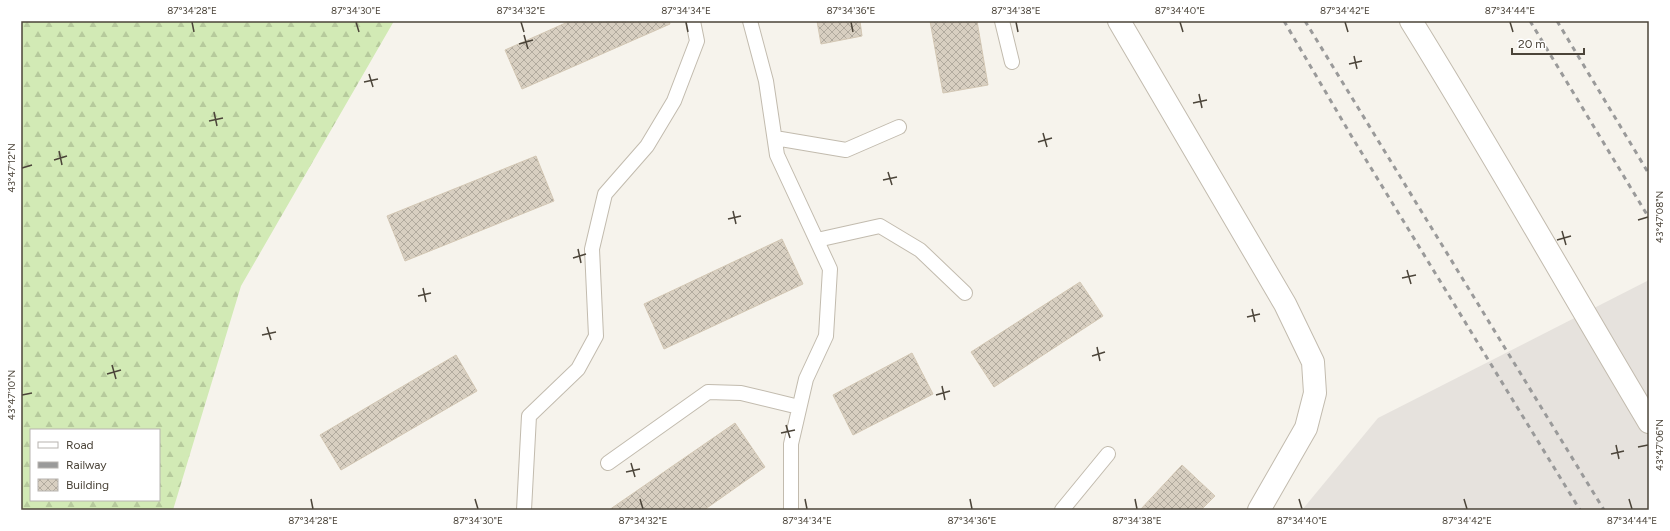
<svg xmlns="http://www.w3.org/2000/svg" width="1670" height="531" font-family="Figtree,sans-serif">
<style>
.industrial{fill:#e6e2dd}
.forest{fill:url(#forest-firs);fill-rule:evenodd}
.building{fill:url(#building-cross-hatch);stroke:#d3c7b4}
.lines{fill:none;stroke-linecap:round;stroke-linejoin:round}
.service-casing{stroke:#c2bbae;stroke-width:16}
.minor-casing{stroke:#c2bbae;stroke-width:24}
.service{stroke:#fff;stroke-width:14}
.minor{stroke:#fff;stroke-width:22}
.rail{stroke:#9a9a9a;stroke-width:3;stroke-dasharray:5 5;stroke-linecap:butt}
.ticks{fill:none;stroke:#4b4439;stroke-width:1.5}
.neatline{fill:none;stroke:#4b4439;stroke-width:1.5}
.ticks-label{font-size:10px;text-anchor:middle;fill:#4b4439}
</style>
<defs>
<pattern id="forest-firs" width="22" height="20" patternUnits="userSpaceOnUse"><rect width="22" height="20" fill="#d2eab5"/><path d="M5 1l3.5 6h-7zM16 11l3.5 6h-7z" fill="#b6ca9c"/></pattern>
<pattern id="building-cross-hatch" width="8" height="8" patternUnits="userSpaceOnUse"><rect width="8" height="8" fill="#d8cfc1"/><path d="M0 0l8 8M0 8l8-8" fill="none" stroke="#b1aa9e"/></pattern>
</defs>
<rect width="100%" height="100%" fill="#f6f3ec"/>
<!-- industrial -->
<path class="industrial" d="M1649 280V510H1302L1378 418Z"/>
<!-- forest -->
<path class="forest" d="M21 21H394L241 286 173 510H21ZM31 430H159V500H31Z"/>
<!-- building -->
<path class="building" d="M570 21H669L670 24 522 89 505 50Z
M817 21H860L862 36 821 44Z
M930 21H977L988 85 943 93Z
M536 156 554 201 405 261 387 216Z
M782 239 803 284 664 349 644 304Z
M1080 282 1103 316 994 387 971 352Z
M912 353 933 394 853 435 833 395Z
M456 355 477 391 341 470 320 435Z
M735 423 765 467 704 510H609Z
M1182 465 1215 496 1201 510H1140Z"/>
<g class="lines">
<defs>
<path id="service" d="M750 21 766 81 777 155 830 269 826 336 806 379 791 444V510
M1002 21 1012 62
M775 138 846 150 899 127
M817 240 880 226 920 250 965 293
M608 463 708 392 741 393 799 407
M524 510 529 416 578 369 596 336 592 249 605 194 647 146 674 101 697 41 693 21
M1062 510 1108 454"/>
<path id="minor" d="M1119 21 1285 304 1313 362 1315 393 1306 428 1259 510
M1411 21C1493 153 1569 288 1649 422"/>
</defs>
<!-- service casing -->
<use href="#service" class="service-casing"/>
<!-- minor casing -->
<use href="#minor" class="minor-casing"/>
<!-- service -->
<use href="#service" class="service"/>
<!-- minor -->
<use href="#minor" class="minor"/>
<!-- rail -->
<path class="rail" d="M1284 21 1352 137 1580 510
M1305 21 1604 510
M1530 21 1649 218
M1557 21 1649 174"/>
</g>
<!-- ticks -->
<path class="ticks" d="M192 22 194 32M356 22 359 32M521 22 524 32M686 22 688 32M851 22 853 32M1016 22 1018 32M1180 22 1183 32M1345 22 1348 32M1510 22 1513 32M524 35 528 49M519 44 533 40M1354 56 1357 69M1349 64 1362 61M369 74 373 87M364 82 378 79M1199 94 1202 108M1193 103 1207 100M214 112 217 126M209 121 223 118M1043 133 1047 147M1038 142 1052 138M59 151 62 165M54 160 67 156M22 168 32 165M888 172 892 185M883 180 897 177M733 211 736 224M728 219 741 216M1638 220 1648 217M1562 231 1566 245M1557 240 1571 236M578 249 581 263M573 258 586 254M1407 270 1411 284M1402 278 1416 275M423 288 426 302M418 296 431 293M1252 309 1255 322M1247 317 1260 314M267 327 271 340M262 335 276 332M1097 347 1100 361M1092 356 1105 352M112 365 116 379M107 374 121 370M942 386 945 400M22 395 32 393M936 395 950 391M786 425 790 438M781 433 795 430M1616 445 1619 459M1638 447 1648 445M1611 454 1624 451M631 463 635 477M626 472 640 469M311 499 313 509M475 499 478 509M640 499 643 509M805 499 807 509M970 499 972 509M1135 499 1137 509M1299 499 1302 509M1464 499 1467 509M1629 499 1632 509"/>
<!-- border -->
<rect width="1670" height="531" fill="none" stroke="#ffffff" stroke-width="44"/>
<!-- legend -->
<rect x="30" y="429" width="130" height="72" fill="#ffffff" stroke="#b7b4b0"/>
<rect x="38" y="442" width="20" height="6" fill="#ffffff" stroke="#b7b4b0"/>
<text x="66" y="449" font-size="12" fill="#4b4439">Road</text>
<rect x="38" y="462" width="20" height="6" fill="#9a9a9a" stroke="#b7b4b0"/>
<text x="66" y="469" font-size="12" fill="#4b4439">Railway</text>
<rect x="38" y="479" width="20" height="12" fill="url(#building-cross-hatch)" stroke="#b7b4b0"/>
<text x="66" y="489" font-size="12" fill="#4b4439">Building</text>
<!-- scale -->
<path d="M1512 48v6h72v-6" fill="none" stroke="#4b4439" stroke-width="2"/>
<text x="1518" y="48" font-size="12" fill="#4b4439" stroke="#ffffff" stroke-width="3" paint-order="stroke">20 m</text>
<rect x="22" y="22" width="1626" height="487" class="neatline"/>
<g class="ticks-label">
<text x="192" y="14">87°34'28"E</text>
<text x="356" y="14">87°34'30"E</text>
<text x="521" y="14">87°34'32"E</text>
<text x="686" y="14">87°34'34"E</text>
<text x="851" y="14">87°34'36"E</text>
<text x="1016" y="14">87°34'38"E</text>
<text x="1180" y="14">87°34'40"E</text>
<text x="1345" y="14">87°34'42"E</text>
<text x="1510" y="14">87°34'44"E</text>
<text transform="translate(11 168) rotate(-90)" y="4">43°47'12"N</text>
<text transform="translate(1659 217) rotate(-90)" y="4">43°47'08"N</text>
<text transform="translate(11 395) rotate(-90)" y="4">43°47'10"N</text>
<text transform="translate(1659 445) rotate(-90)" y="4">43°47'06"N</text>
<text x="313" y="524">87°34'28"E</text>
<text x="478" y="524">87°34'30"E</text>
<text x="643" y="524">87°34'32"E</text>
<text x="807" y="524">87°34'34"E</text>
<text x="972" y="524">87°34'36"E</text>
<text x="1137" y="524">87°34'38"E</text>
<text x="1302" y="524">87°34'40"E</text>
<text x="1467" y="524">87°34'42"E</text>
<text x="1632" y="524">87°34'44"E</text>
</g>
</svg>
